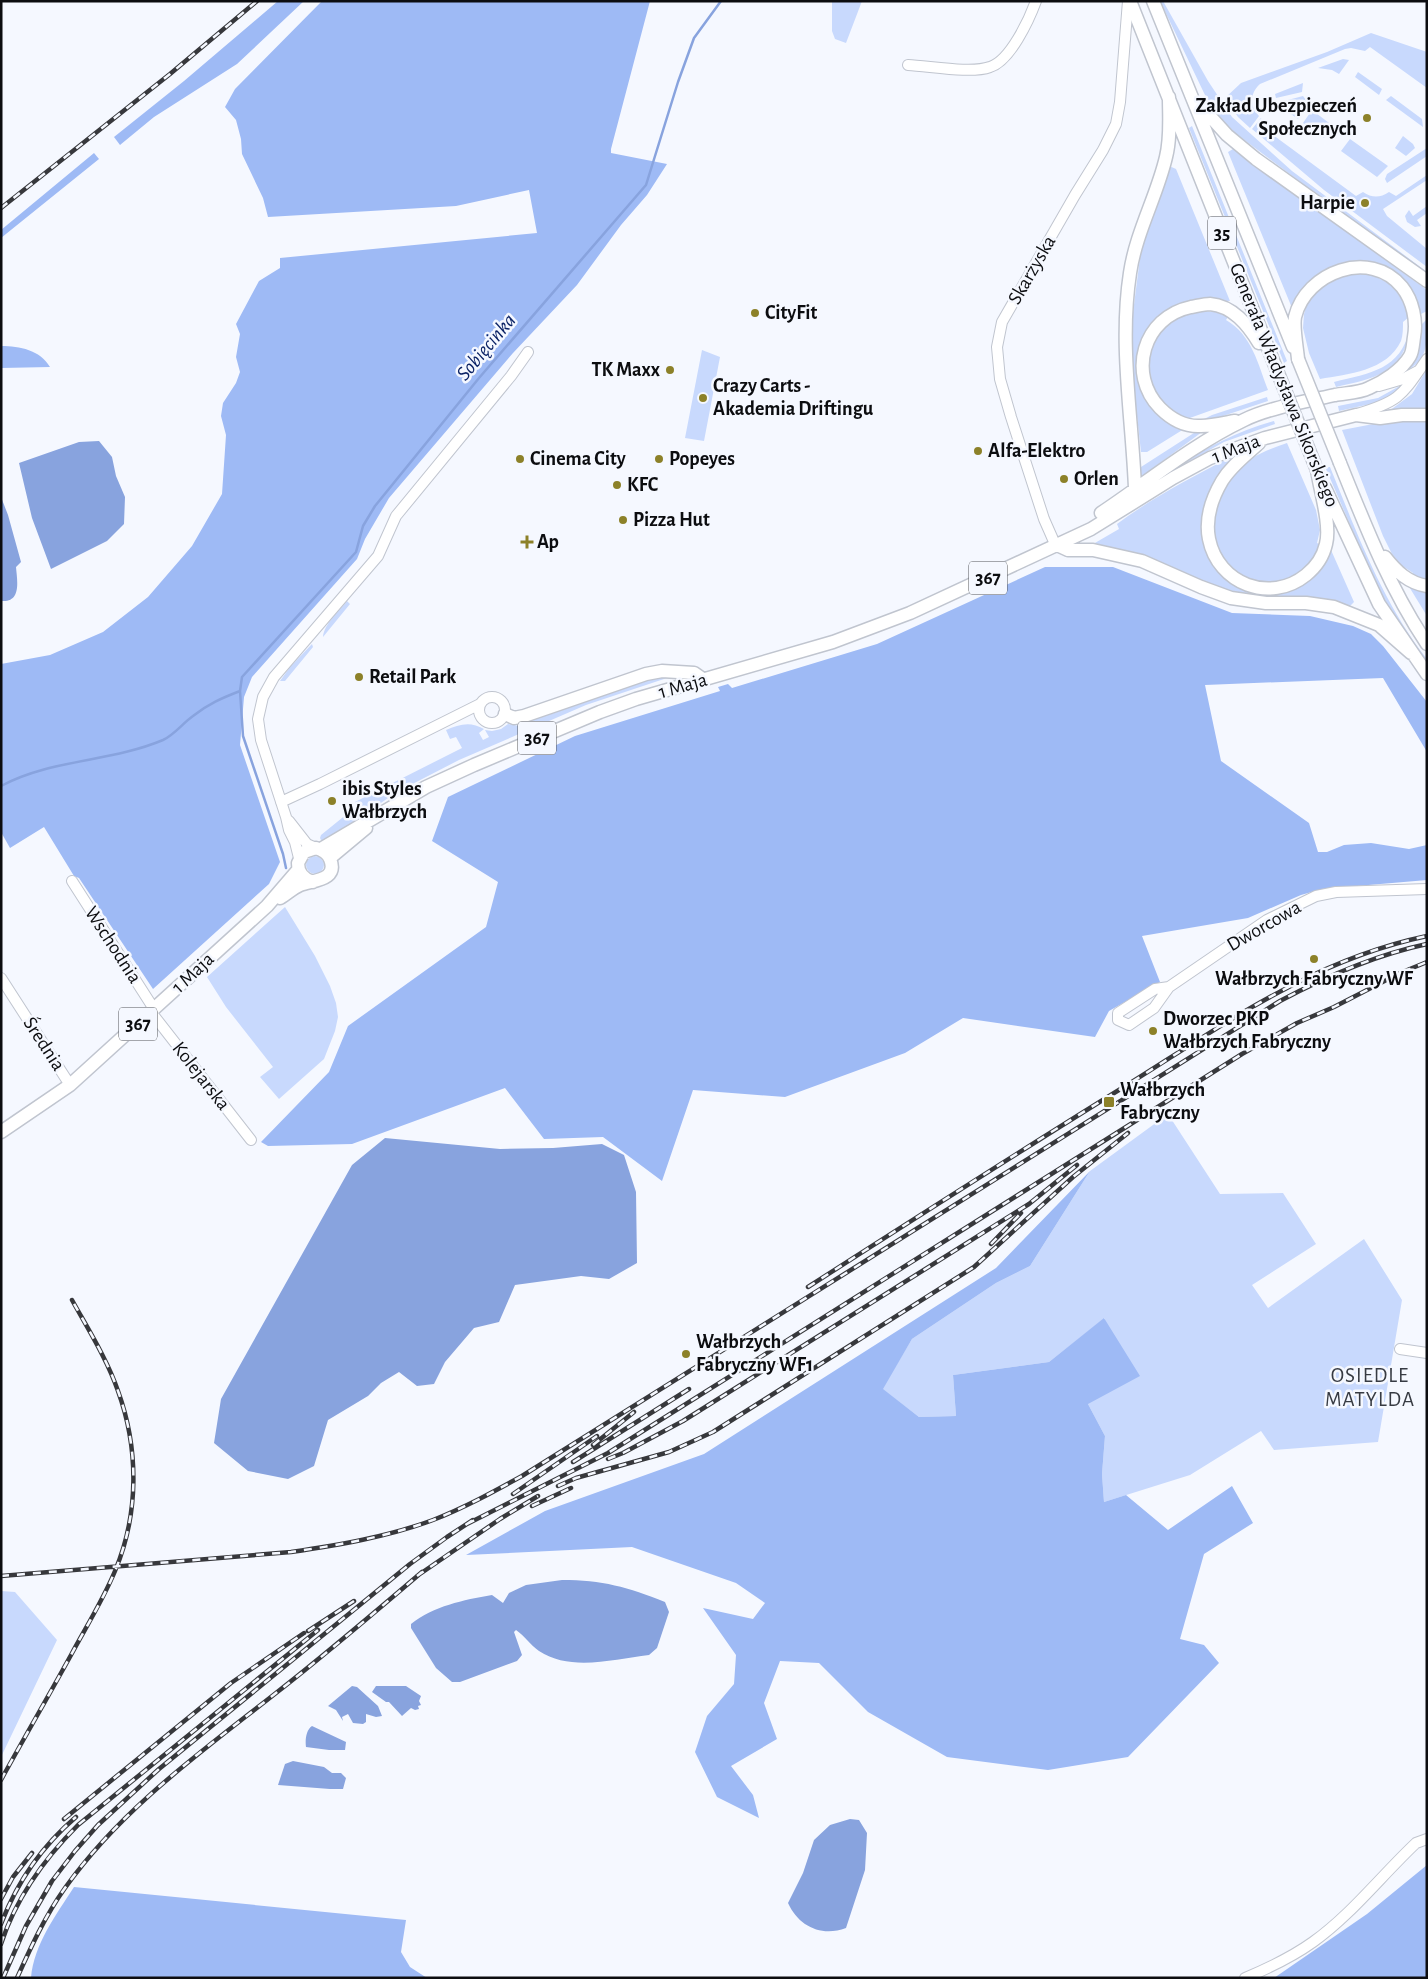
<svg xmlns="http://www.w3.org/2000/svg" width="1428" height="1979" font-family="'Alegreya Sans',sans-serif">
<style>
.green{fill:#c8d9fd}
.forest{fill:#9ebaf5}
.water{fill:#88a3de}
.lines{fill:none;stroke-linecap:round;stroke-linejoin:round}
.stream{stroke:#88a3de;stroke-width:2.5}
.minor-casing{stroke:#c0c5cf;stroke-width:12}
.major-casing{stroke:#c0c5cf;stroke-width:15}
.minor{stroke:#fff;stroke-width:10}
.major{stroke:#fff;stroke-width:12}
.rail-casing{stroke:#37383c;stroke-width:4.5}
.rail{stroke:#f5f8ff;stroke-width:2.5;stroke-dasharray:8;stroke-linecap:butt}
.major-bridge-casing{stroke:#c0c5cf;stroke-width:15;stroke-linecap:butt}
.major-bridge{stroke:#fff;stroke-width:12}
.poi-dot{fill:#8c8129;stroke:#f5f8ff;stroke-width:2}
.labels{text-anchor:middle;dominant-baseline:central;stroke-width:5;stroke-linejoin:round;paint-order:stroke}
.shield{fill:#f5f8ff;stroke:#525458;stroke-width:1}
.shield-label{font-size:19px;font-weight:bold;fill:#0c0d10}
.poi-label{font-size:20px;font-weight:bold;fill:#0c0d10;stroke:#f5f8ff;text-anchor:start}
.street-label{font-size:20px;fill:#0c0d10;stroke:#f5f8ff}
.water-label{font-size:21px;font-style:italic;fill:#0c2366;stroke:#f5f8ff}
.neighbourhood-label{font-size:21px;letter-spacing:1px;fill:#373b43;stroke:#f5f8ff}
</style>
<rect width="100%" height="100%" fill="#f5f8ff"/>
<!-- green -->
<path class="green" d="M832 1H862L846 43 835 39 832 31Z
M1160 1H1163L1208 81 1232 117 1292 171 1427 272V277L1231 130 1213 110 1204 93Z
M1371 33 1427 52V88L1370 47 1365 51 1351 48 1345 49 1260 84C1250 93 1249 106 1259 116L1250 128 1238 117 1225 98 1241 83 1327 52Z
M1343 59 1349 60 1339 74 1332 70 1318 68Z
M1358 72 1382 89 1379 95 1355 77Z
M1303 83 1302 92 1276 98 1275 94Z
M1303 96 1309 104 1298 119 1281 107V103L1284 101Z
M1391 96 1422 119 1423 127 1386 100Z
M1312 110 1333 126 1324 138 1303 123Z
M1261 118 1262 122 1261 126 1356 196 1363 192C1372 198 1380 198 1389 192L1396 196 1427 175V180L1383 209 1387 216 1427 249V267L1324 190 1252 129Z
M1192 126 1287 361 1284 363 1189 128Z
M1403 136 1413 144 1415 148 1406 156 1395 148Z
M1350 139 1388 166 1377 177 1341 151Z
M1427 148V156L1387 183 1385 179 1387 174Z
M1233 149 1427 290V311L1419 315 1406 286C1395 282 1348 264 1340 265 1318 266 1301 291 1292 308L1228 152Z
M1167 165 1176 169 1230 301 1191 302 1141 343 1137 359 1138 381 1184 429 1147 452H1141L1129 344 1142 242Z
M1427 206V213L1417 220 1421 226 1415 227 1407 222 1405 216 1409 210 1413 216Z
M1362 272C1389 280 1400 289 1409 317L1403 322C1403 328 1403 335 1401 341 1387 371 1348 374 1320 379L1309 353 1303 328 1304 314 1309 298 1336 275Z
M1203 311 1216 312 1228 317 1226 320C1252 335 1258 364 1268 390L1187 419C1146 405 1133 353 1168 324 1171 321 1175 317 1180 315 1187 313 1195 312 1203 311Z
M1427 319C1427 348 1428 361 1400 375L1419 327Z
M1410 328C1404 374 1375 378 1336 387L1334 382C1370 373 1401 370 1410 328Z
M702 350 720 357 704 441 685 438Z
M1427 369V410L1389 411 1412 394Z
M1405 383 1393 397 1375 403 1339 411 1338 406 1378 398Z
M1267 397 1268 401 1208 421 1198 422 1212 415Z
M1427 419V581L1412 576 1413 573 1401 565 1392 554 1383 536 1342 430 1389 421Z
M1274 421 1275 424 1224 442 1179 467 1177 466C1208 447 1238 431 1274 421Z
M1197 431 1202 432 1141 477V467Z
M1287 443 1316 510 1320 530 1317 543 1321 545C1318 554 1306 572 1296 577 1293 579 1289 579 1285 580 1280 581 1275 583 1270 584 1247 587 1223 565 1216 544 1209 522 1220 493 1232 475 1245 458 1267 450 1287 443Z
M1229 458 1230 461 1222 471 1205 535C1216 551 1230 575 1243 588 1259 604 1301 589 1314 576 1322 569 1326 559 1331 550L1354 602 1349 607 1327 599 1307 597 1273 599 1222 592 1088 547 1119 529 1117 524C1152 498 1190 478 1229 458Z
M1328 467H1330C1357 533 1382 602 1427 659V665L1392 614 1377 587 1326 469Z
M1408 585 1427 591V616Z
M347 601 350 604 323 637C324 624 339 611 347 601Z
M312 644 313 647 285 681H280L290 667Z
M673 676 586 705 459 760 397 792 325 841 322 842 320 838 321 835 358 805 355 802 462 748 456 737 450 739 446 730C459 724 471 721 484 729L479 733 483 740 489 737 485 730 492 731 501 729 508 724 520 726 529 723 530 720 646 678Z
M306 865a9 9 0 1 1 18 0a9 9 0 1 1-18 0Z
M285 907 315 956 330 986 336 1003 338 1017 335 1031 324 1059 279 1099 260 1077 273 1067 226 1007 207 977Z
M1168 1114 1220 1194 1283 1193 1316 1244 1252 1285 1268 1308 1364 1239 1402 1300 1378 1442 1274 1450 1261 1431 1190 1475 1104 1502 1102 1474 1105 1436 1088 1404 1105 1318 1049 1362 953 1375 956 1416 919 1417 882 1389 912 1339 996 1283 1030 1266 1090 1171Z
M1 1591 15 1592 57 1640 1 1757Z"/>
<!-- forest -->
<path class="forest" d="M278 1H304L237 64 154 117 120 145 114 137 184 81Z
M322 1H650L611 149V153L667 164 647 195 621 225 577 285 513 353 389 498 365 539 357 559 252 677 244 697 240 745 280 862 269 884 153 989 79 878 74 876 44 827 10 848 1 832V664L50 655 103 632 148 597 192 546 222 494 226 435 221 416 223 403 236 383 240 372 236 357 240 334 236 324 259 281 280 268V258L537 233 529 190 456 206 268 217 263 198 242 154 241 139 236 120 225 107 235 89Z
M94 153 99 159 1 238V230Z
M1 346C20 346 40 350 50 367L1 368Z
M1045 567H1113L1232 613 1310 616 1353 626 1371 634 1383 646 1427 702V752L1383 678 1205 685 1221 761 1309 823 1318 852H1327L1344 845 1371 843 1409 849 1427 845V880L1322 889 1301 895 1248 918 1142 936 1160 982 1109 1011 1095 1037 963 1018 905 1053 785 1097 693 1090 662 1181 603 1137 544 1139 505 1088 352 1144 268 1146 261 1142 329 1072 348 1026 486 927 498 882 432 841 448 797 575 736 720 691 718 687 728 684 732 688 877 644Z
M1090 1171 1030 1266 996 1283 912 1339 883 1389 919 1417 956 1416 953 1375 1049 1362 1104 1318 1140 1376 1088 1404 1105 1436 1102 1474 1104 1502 1126 1495 1168 1530 1232 1486 1253 1523 1204 1554 1180 1639 1204 1645 1219 1663 1128 1757 1048 1770 947 1757 868 1712 819 1663 780 1661 764 1703 777 1739 731 1766 753 1795 759 1818 717 1797 695 1752 707 1716 734 1684 736 1655 703 1608 753 1619 765 1603 736 1583 632 1547 466 1555 545 1511 704 1454 996 1268Z
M1427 1865V1978H1274L1367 1914Z
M74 1887 406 1920 401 1952 410 1967 427 1978H31C34 1944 56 1915 74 1887Z"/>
<!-- water -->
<path class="water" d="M99 441 112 457 116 476 125 497 124 524 107 541 51 569 32 518 19 463 79 442Z
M1 497 8 515 21 562 16 567C17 580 22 603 1 601Z
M385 1138 500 1149 553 1148 602 1144 624 1155 636 1192 637 1263 609 1279 581 1276 515 1285 499 1322 474 1328 445 1362 434 1384 417 1386 399 1372 381 1383 368 1396 328 1420 314 1466 288 1479 248 1471 214 1443 221 1399 352 1165Z
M562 1580C602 1580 628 1587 665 1602L669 1612 657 1648 649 1655C614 1659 571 1672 539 1651 530 1645 525 1636 516 1630L514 1632 522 1655 517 1661 460 1682H452L436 1668 411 1628V1624C434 1606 463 1600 492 1595L503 1603 509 1593 526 1585Z
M352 1686 357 1687 378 1706 382 1716 376 1717 366 1714V1722L363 1724 353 1723 348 1714 342 1717 343 1721 336 1710 328 1706Z
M376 1686H406L421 1696 419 1701 421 1705 418 1706 419 1709 415 1710 411 1708 402 1716 389 1702H386L372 1692Z
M312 1726 346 1742 345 1750H329L306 1747C305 1740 306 1730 312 1726Z
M293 1761 324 1767 332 1773H341L346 1778 343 1789H330L278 1785 285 1764Z
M850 1819 859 1820 867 1833 865 1870 846 1928C822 1937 799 1927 788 1903L803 1873 814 1840 830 1825Z"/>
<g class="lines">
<!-- stream -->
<path class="stream" d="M1 786C51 759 111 762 163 740 174 735 183 723 193 716 208 704 222 698 240 691
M286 868 283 854 243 736 240 691 242 677 356 552 363 526 375 506 479 378 646 185 678 82 694 38 721 1"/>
<defs>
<path id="minor" d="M908 65C930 66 971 74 990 67 1010 61 1029 20 1036 1
M1379 386 1403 379 1418 371
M1357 414C1401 401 1402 395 1427 359
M1055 544 1044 519 1011 417 1000 379 997 347 1002 322 1075 195 1103 150 1116 124 1120 102 1128 1
M479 710a13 13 0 1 1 26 0a13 13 0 1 1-26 0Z
M281 802 320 784 480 704
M289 821 307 844 316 848
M299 858 295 842 289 830 286 817 261 740 258 719 263 697 274 677 378 556 396 516 511 376 528 352
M72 881 154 1009
M1 978 70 1085
M1169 987 1154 1008 1129 1025 1118 1020V1013L1155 989 1169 987 1267 920 1316 896 1336 892 1427 889
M151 1012 251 1140
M1400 1349 1427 1353
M1245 1978C1269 1968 1292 1957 1313 1942 1351 1915 1382 1875 1416 1843L1427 1839"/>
<path id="major" d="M1130 1 1276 368
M1153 1 1293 347
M1198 103 1227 135 1256 159 1427 281
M1235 421C1224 423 1212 426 1201 426 1185 427 1171 419 1160 408 1127 374 1143 317 1191 307 1197 306 1204 304 1210 304 1233 306 1248 325 1259 343
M1259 443C1246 455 1231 466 1222 481 1212 498 1205 519 1209 539 1218 584 1270 604 1306 575 1316 567 1323 557 1326 544 1331 525 1320 490 1317 470
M1340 463C1365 525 1389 587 1427 644
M1135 488C1132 416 1119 344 1130 273 1136 232 1157 196 1166 157 1171 137 1169 117 1169 97
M1325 488 1379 604 1427 674
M1101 513C1149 481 1192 445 1244 420 1268 408 1308 401 1335 395 1346 393 1359 393 1369 388 1383 382 1402 370 1410 356 1413 351 1413 343 1414 337 1417 321 1413 301 1402 287 1370 248 1306 272 1295 317 1293 327 1297 348 1298 359
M1055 544 1068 550H1093L1142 561 1201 587 1231 598 1266 603H1306L1334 607 1379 625 1411 653
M1385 557C1396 571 1408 583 1427 586
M505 714 514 718 524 716 646 674 662 671 694 673 704 680
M321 849 426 787 474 765 600 712 636 699 833 642 910 613 1091 529 1173 478 1210 458 1265 438 1356 415 1380 418 1402 415H1427
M330 858 366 828
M280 898C287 894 293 888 300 885 312 880 339 881 330 859 328 853 322 850 316 848L304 852 298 863C298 873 303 879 313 882
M1 1132 70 1085 267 906 298 870"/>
</defs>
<!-- minor casing -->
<use href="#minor" class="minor-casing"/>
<!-- major casing -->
<use href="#major" class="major-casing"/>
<!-- minor -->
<use href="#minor" class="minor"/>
<!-- major -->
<use href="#major" class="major"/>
<defs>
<path id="rail" d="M1 208 170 74 257 1
M991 1244 1021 1213
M808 1287C914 1219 1020 1151 1127 1085 1225 1024 1312 960 1427 936
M593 1445 634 1412
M608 1459 623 1453 683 1421 1029 1204 1077 1165
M573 1462 689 1389
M558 1486 576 1478 669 1452 713 1432 974 1267 1073 1177 1128 1133
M513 1494 597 1436
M532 1506 571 1488
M467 1524 608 1453 1242 1054 1297 1023 1334 1007 1400 973 1427 962
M1 1576 291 1552C339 1545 387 1537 433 1520 464 1508 493 1492 522 1476L1280 1001C1327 976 1375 955 1427 944
M417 1576 500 1519 538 1496
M308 1631 354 1601
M1 1780C24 1738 48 1697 71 1655 86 1627 103 1600 115 1571 139 1514 139 1449 118 1391 107 1359 88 1329 72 1300
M64 1819 231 1683 304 1633
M1 1899 13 1877 32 1853
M1 1924C17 1882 42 1846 76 1817
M1 1944C16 1898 44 1859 78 1825L318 1630
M3 1978 26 1926 52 1881 75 1851 98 1825 159 1769 410 1564 447 1537 473 1520
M17 1978C31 1947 45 1916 65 1888 121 1809 201 1752 276 1693 326 1654 374 1613 422 1572"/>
</defs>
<!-- rail casing -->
<use href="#rail" class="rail-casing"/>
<!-- rail -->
<use href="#rail" class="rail"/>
<defs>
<path id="major-bridge" d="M1298 359 1340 463
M1276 368 1317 470"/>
</defs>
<!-- major-bridge casing -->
<use href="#major-bridge" class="major-bridge-casing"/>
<!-- major-bridge -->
<use href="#major-bridge" class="major-bridge"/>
</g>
<!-- markers -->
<g class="poi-dot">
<circle cx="1367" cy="118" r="5"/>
<circle cx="1365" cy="203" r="5"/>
<circle cx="755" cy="313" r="5"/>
<circle cx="670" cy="370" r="5"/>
<circle cx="703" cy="398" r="5"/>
<circle cx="978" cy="451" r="5"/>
<circle cx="520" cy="459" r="5"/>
<circle cx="659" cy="459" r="5"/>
<circle cx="1064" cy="479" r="5"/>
<circle cx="617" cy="485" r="5"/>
<circle cx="623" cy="520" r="5"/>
<path d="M524.5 534.5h5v5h5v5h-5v5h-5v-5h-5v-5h5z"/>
<circle cx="359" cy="677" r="5"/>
<circle cx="332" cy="801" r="5"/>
<circle cx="1314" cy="959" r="5"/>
<circle cx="1153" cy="1031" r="5"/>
<rect x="1103" y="1096" width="12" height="12" rx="2.5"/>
<circle cx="686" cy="1354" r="5"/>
</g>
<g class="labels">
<!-- shield labels -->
<g class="shield">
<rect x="1208" y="216.5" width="28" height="33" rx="4"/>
<rect x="969" y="561.5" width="38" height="33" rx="4"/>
<rect x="518" y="721.5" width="38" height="33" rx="4"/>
<rect x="119" y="1007.5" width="38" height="33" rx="4"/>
</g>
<g class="shield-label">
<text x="1222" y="233">35</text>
<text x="988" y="578">367</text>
<text x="537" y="738">367</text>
<text x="138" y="1024">367</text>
</g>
<!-- poi labels -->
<g class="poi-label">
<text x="1357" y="106" text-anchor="end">Zakład Ubezpieczeń<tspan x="1357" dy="23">Społecznych</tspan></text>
<text x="1355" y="203" text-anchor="end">Harpie</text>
<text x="765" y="313">CityFit</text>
<text x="660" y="370" text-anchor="end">TK Maxx</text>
<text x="713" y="386">Crazy Carts -<tspan x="713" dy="23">Akademia Driftingu</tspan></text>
<text x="988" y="451">Alfa-Elektro</text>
<text x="530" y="459">Cinema City</text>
<text x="669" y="459">Popeyes</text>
<text x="1074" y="479">Orlen</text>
<text x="627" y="485">KFC</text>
<text x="633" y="520">Pizza Hut</text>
<text x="537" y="542">Ap</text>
<text x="369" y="677">Retail Park</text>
<text x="342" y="789">ibis Styles<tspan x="342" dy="23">Wałbrzych</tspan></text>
<text x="1314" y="979" text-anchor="middle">Wałbrzych Fabryczny WF</text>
<text x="1163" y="1019">Dworzec PKP<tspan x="1163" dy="23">Wałbrzych Fabryczny</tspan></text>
<text x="1120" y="1090">Wałbrzych<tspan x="1120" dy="23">Fabryczny</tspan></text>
<text x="696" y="1342">Wałbrzych<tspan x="696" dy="23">Fabryczny WF1</tspan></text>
</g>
<!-- street labels -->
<g class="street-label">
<text transform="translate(1032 270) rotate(-60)">Skarżyska</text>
<text transform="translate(1284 385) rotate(68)">Generała Władysława Sikorskiego</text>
<text transform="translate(1236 449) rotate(-21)">1 Maja</text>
<text transform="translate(683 686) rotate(-16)">1 Maja</text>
<text transform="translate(1264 926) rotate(-30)">Dworcowa</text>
<text transform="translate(113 945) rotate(57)">Wschodnia</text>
<text transform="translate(193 973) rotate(-43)">1 Maja</text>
<text transform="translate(44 1044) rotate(57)">Średnia</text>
<text transform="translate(201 1076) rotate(52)">Kolejarska</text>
</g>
<!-- water labels -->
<g class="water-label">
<text transform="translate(486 347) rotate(-50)">Sobięcinka</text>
</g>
<!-- neighbourhood labels -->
<g class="neighbourhood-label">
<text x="1370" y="1375">OSIEDLE<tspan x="1370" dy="24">MATYLDA</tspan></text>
</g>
</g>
<!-- border -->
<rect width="1428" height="1979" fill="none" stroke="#0c0d10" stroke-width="5"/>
</svg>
